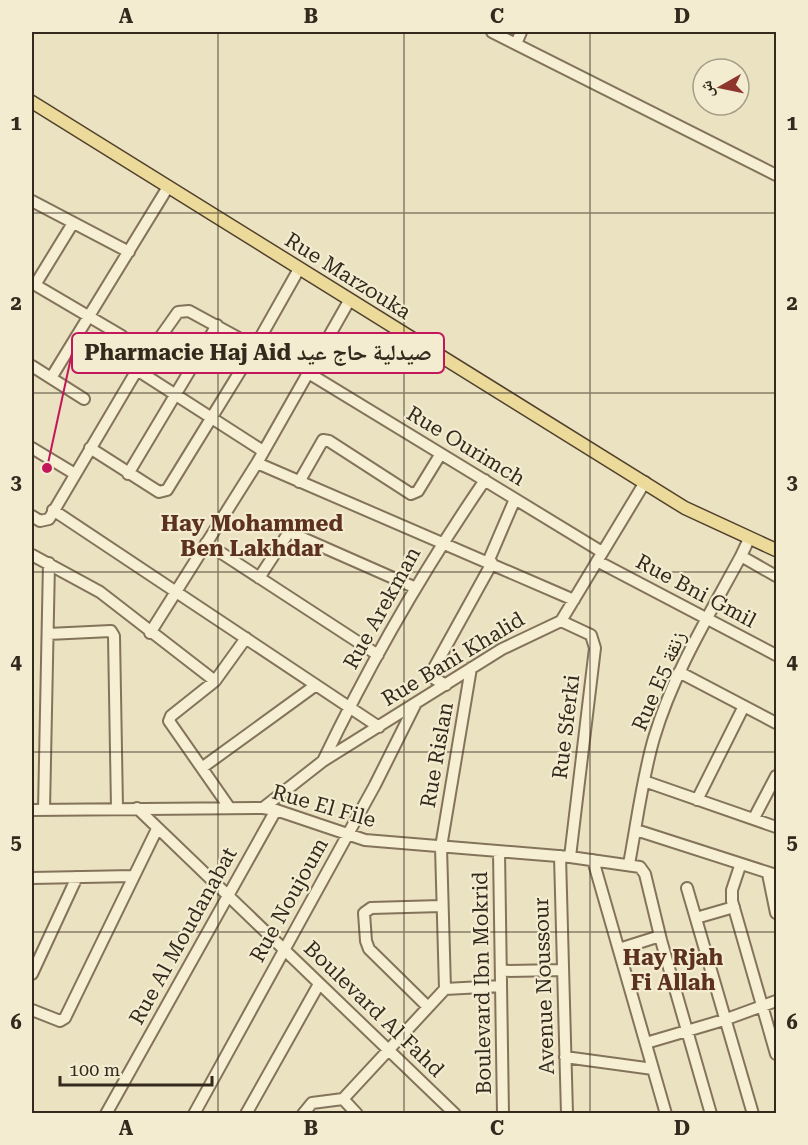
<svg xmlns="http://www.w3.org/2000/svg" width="808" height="1145" font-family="'Roboto Serif','Noto Naskh Arabic',serif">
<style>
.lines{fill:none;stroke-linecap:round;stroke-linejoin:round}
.minor-casing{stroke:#83735a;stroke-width:14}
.major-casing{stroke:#51412e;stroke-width:15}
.minor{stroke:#f6efd3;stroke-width:10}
.major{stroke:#ecda9a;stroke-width:12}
.grid{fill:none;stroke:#332a1d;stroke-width:1.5;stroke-opacity:0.55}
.labels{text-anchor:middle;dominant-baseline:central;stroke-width:4.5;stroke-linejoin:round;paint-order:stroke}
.street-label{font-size:21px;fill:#332a1d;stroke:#f3ecd0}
.neighbourhood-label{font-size:22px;font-weight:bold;fill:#5d311f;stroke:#f3ecd0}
.leader{fill:none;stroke:#c2185b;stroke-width:2}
.callout-dot{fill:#c2185b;stroke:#f3ecd0;stroke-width:2}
.callout{fill:#f3ecd0;stroke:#c2185b;stroke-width:2}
.callout-label{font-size:22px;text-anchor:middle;font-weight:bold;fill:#332a1d}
.neatline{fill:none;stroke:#332a1d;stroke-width:2}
.grid-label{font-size:20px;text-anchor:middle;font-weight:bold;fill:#332a1d}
</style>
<rect width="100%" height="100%" fill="#ebe2c1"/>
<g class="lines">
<defs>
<path id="minor" d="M492 32 776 175
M516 44 521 32
M32 201 129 252
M32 283 122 336
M35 285 73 223
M32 366 84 399
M137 370 263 451
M310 374 602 552
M51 378 168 187
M32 448 75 474
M90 448 159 492 167 490 255 347 299 269
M257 463 574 600
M128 474 217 325
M299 482 323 440 329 441 411 494 418 491 440 455
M53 510 379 727
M32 516 40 521 49 519 137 370 178 312 189 311 255 347
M749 539 741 556 776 576
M206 543 378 655
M32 555 100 592 215 681
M597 561 776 655
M488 562 515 499
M259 578 289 532 416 588
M561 621 591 635 595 648 570 857
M150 633 257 463 349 301
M48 634 111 631 114 636 117 808
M679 672 776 723
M446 685 435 679 434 668 492 563
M323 761C370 663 424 569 485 480
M203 767 316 685
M644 781 776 827
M697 800 744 706
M229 807 169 721 171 716 215 681 246 638
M137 808 455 1114
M263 808 323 761 502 649 561 621 645 482
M32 810 263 808 276 810 365 840 570 857 640 867 645 874 661 940 711 1114
M44 810 49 563
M754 818 776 776
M636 830 776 875
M499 852 503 1114
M560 856 567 1114
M593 860 666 1114
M629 864C637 822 642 779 654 738 673 674 709 615 741 556
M740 866 732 890V901L776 1054
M768 874 776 913
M32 878 133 876
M687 888 753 1114
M696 918 734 907
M619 949 660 936
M502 971 563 970
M32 974 77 877
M445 989 441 847 471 668
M428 1007 369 949 366 941 364 913 371 908 441 906
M32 1010 60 1021 65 1018 157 829
M646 1043 724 1020 776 1001
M565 1057 653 1069
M343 1099 445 989 501 986
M106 1114 276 810
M194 1114 375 785 415 705
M246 1114 319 984
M303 1114 312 1103 343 1099 357 1114"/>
<path id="major" d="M32 102 685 508 776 550"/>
</defs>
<!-- minor casing -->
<use href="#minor" class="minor-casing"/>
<!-- major casing -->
<use href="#major" class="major-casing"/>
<!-- minor -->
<use href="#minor" class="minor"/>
<!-- major -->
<use href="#major" class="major"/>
</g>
<!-- grid -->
<path class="grid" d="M218 32V1114M404 32V1114M590 32V1114M32 213H776M32 393H776M32 572H776M32 752H776M32 932H776"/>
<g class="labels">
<!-- street labels -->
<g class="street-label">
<text transform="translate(348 276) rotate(32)">Rue Marzouka</text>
<text transform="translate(466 446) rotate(31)">Rue Ourimch</text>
<text transform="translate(696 591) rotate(28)">Rue Bni Gmil</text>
<text transform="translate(382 608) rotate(-61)">Rue Arekman</text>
<text transform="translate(453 659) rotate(-31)">Rue Bani Khalid</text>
<text transform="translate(659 681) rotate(-67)">Rue E5 زنقة</text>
<text transform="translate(566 727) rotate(-83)">Rue Sferki</text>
<text transform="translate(437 755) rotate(-80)">Rue Rislan</text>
<text transform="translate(324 806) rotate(16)">Rue El File</text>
<text transform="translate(289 900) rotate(-61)">Rue Noujoum</text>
<text transform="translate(183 936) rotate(-61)">Rue Al Moudanabat</text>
<text transform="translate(482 983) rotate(-91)">Boulevard Ibn Mokrid</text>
<text transform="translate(544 986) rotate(-92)">Avenue Noussour</text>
<text transform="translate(374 1009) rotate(44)">Boulevard Al Fahd</text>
</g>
<!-- neighbourhood labels -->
<g class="neighbourhood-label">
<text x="252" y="523">Hay Mohammed<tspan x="252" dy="25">Ben Lakhdar</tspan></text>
<text x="673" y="957">Hay Rjah<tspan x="673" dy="25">Fi Allah</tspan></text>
</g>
</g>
<!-- callouts -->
<path class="leader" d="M47 468L72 353"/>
<circle class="callout-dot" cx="47" cy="468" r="6"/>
<rect class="callout" x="72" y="333" width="372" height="40" rx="6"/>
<g class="callout-label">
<text x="258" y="360">Pharmacie Haj Aid صيدلية حاج عيد</text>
</g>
<!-- border -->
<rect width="808" height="1145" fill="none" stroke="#f3ecd0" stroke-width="66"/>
<!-- north arrow -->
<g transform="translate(721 87) rotate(261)"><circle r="28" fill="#f3ecd0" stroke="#a69e88" stroke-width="1.5"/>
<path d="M0-4.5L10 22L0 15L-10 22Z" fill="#8e352e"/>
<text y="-9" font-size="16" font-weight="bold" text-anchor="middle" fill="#332a1d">ش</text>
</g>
<!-- scale -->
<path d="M60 1076v9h152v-9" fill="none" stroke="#332a1d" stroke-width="3"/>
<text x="69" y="1076" font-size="18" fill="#332a1d" stroke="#f3ecd0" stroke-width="4.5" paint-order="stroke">100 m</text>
<rect x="33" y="33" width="742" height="1079" class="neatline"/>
<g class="grid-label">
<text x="126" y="23">A</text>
<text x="311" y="23">B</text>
<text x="497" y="23">C</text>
<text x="682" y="23">D</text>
<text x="16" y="130">1</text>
<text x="792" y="130">1</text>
<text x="16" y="310">2</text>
<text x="792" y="310">2</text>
<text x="16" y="489">3</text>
<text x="792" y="489">3</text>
<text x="16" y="669">4</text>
<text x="792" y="669">4</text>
<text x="16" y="849">5</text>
<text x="792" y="849">5</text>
<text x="16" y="1029">6</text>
<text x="792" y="1029">6</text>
<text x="126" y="1135">A</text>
<text x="311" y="1135">B</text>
<text x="497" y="1135">C</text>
<text x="682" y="1135">D</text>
</g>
</svg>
